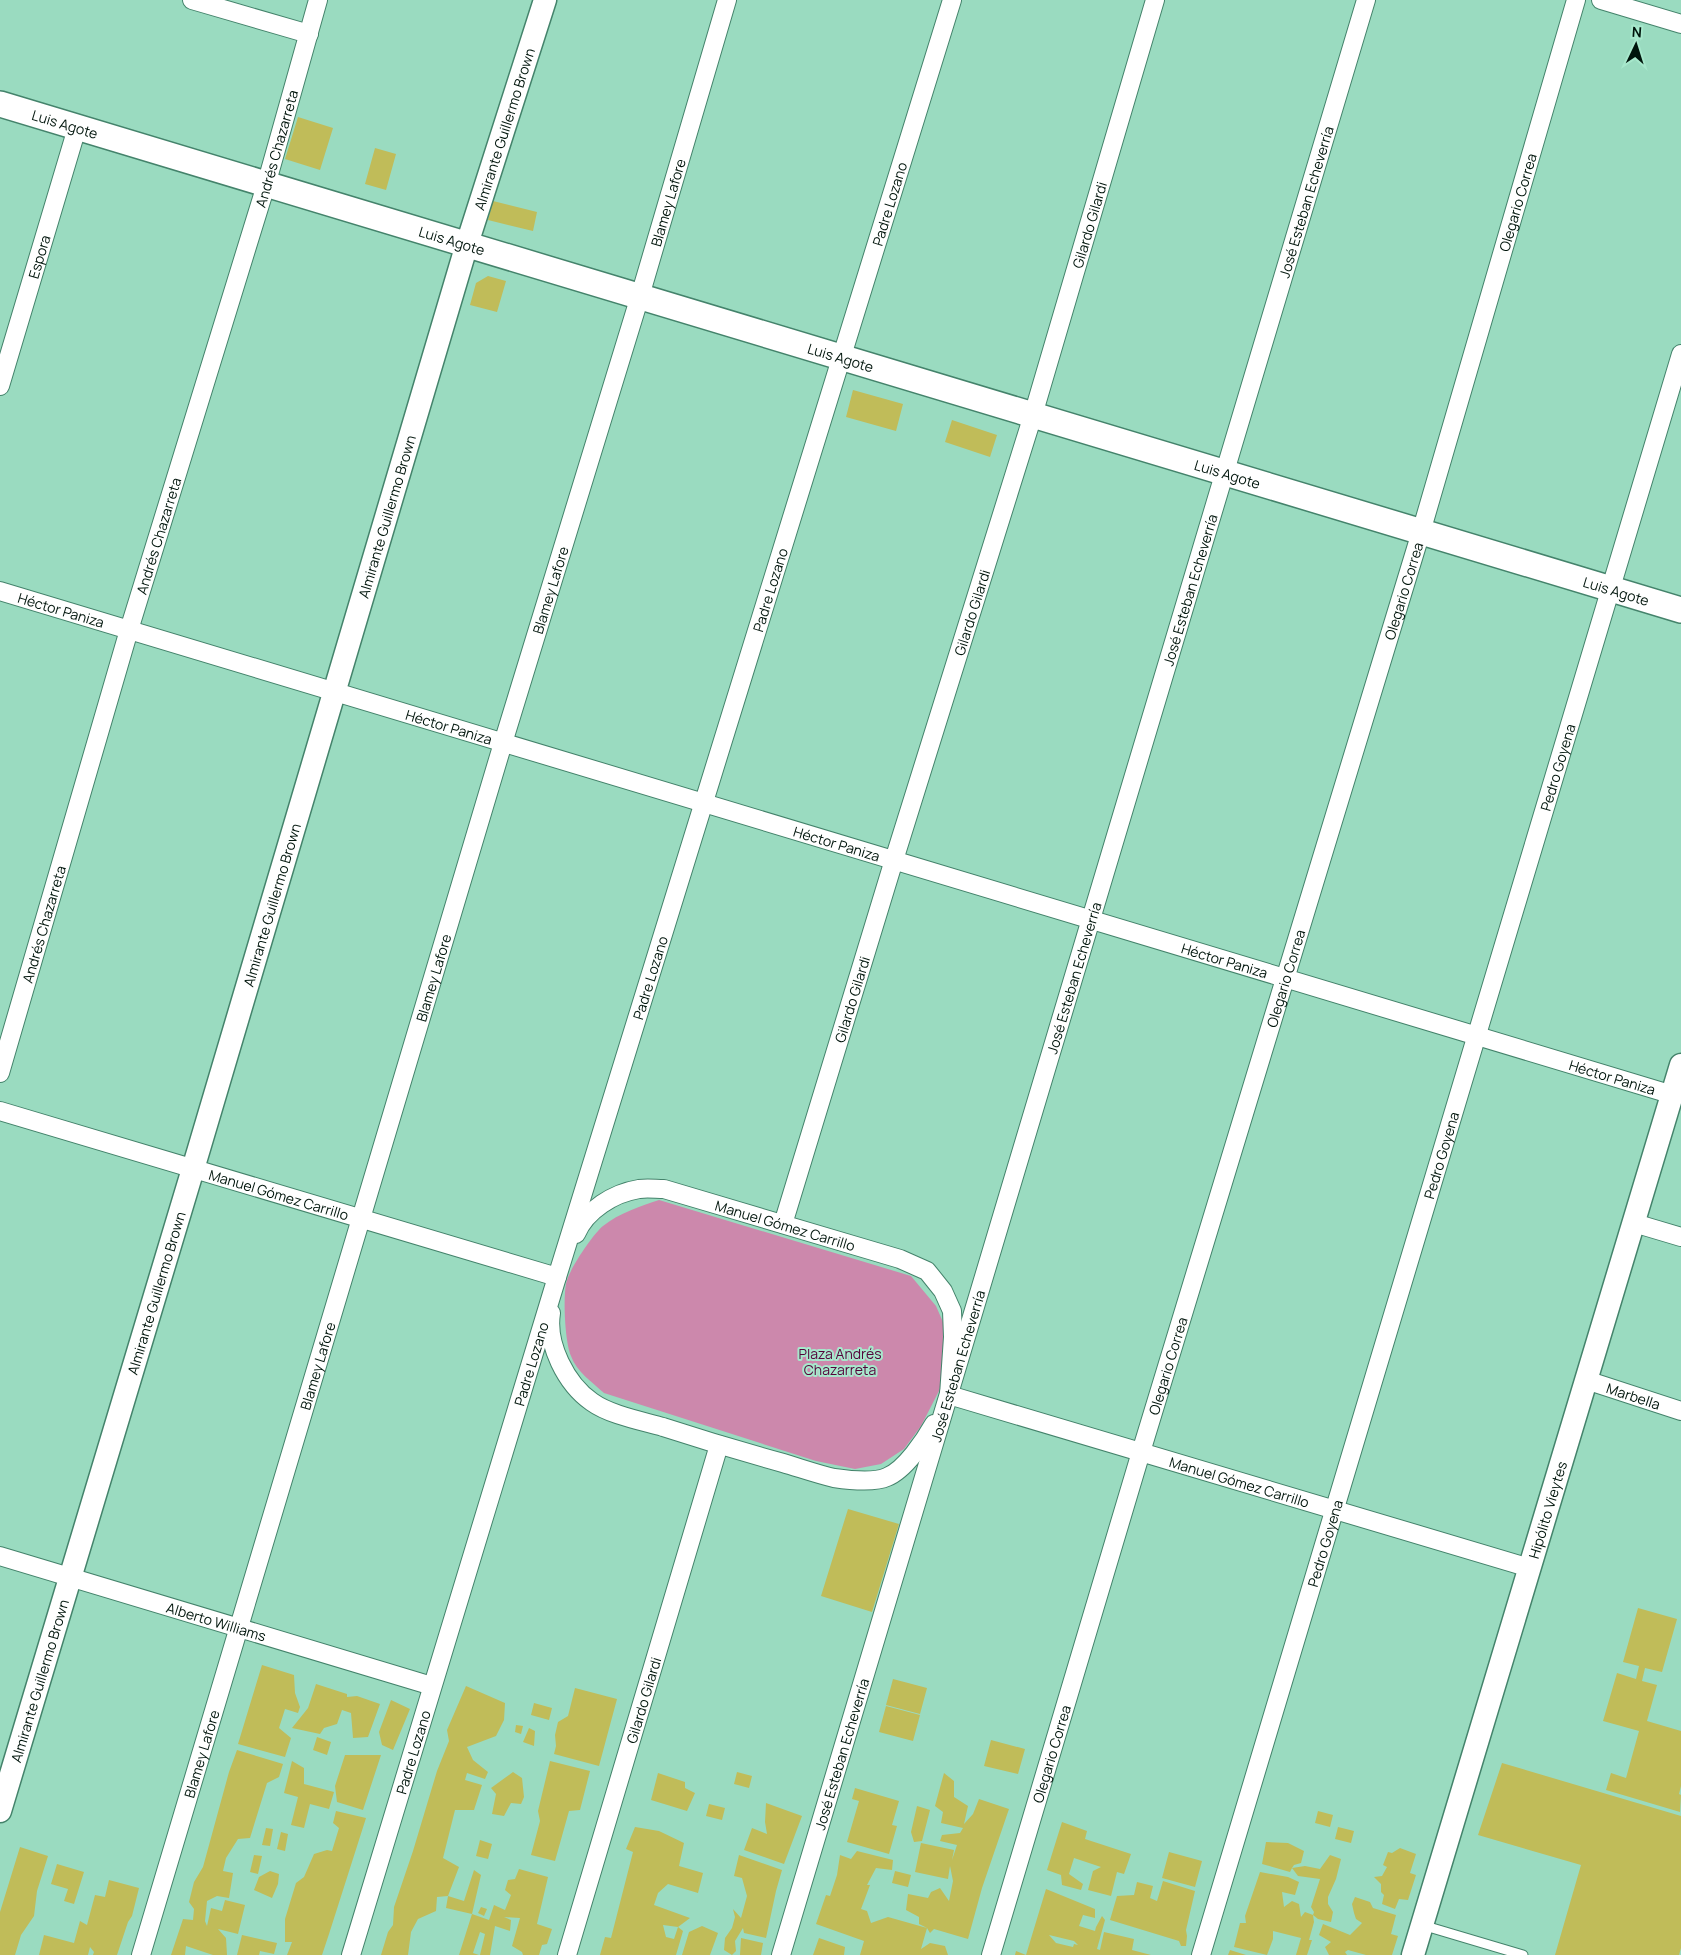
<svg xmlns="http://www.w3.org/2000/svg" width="1681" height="1955" font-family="Manrope,sans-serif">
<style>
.green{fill:#cc88ac}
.building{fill:#c0bc59;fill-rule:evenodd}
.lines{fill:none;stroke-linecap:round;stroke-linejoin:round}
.service-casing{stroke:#44836b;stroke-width:11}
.minor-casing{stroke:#44836b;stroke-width:20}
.tertiary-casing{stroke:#44836b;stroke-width:25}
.secondary-casing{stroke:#44836b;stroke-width:28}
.service{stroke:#fff;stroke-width:9}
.minor{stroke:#fff;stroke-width:18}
.tertiary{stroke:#fff;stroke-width:22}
.secondary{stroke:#fff;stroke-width:25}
.labels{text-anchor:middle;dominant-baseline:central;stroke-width:4;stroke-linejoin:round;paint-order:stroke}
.street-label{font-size:14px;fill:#00150c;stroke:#a7e8cc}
.park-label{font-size:14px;fill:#54043a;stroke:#a7e8cc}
</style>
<rect width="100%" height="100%" fill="#9adbc0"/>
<!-- green -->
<path class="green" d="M659 1200 911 1276 936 1306 946 1329V1362L939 1391 921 1426 904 1449 881 1464 855 1469 816 1461 604 1393C593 1383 576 1371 571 1356 565 1342 563 1299 566 1284 568 1271 593 1234 603 1226 619 1213 641 1206 659 1200Z"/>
<!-- building -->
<path class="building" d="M298 117 333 128 320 170 285 159Z
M375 148 396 154 386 190 365 184Z
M493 201 537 212 533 231 488 220Z
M488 276 506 281 497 312 470 305 476 283Z
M853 390 903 404 896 431 846 417Z
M952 420 997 435 990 457 945 442Z
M848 1509 899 1524 872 1612 821 1596Z
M1638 1608 1677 1619 1662 1672 1645 1668 1642 1681 1657 1685 1647 1721 1681 1731V1786L1679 1794 1681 1795 1680 1812 1606 1790 1611 1773 1626 1778 1639 1731 1603 1721 1617 1673 1636 1679 1639 1666 1623 1662Z
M262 1665 294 1675 295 1693 300 1707 298 1713 285 1709 279 1728 291 1738 285 1757 238 1744Z
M893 1679 927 1688 920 1714 886 1705Z
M316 1684 347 1694V1697L357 1696 380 1704 368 1737 353 1738 351 1713 342 1710 337 1724 324 1728 320 1734 292 1728 308 1708Z
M466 1686 505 1703 504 1720 496 1736 467 1747 473 1760 488 1772 485 1779 467 1773 465 1780 482 1785 474 1810H455L443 1858 459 1867 448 1896 464 1901 474 1870 481 1875 472 1914 489 1920 494 1905 505 1910 511 1895 505 1890 508 1880 515 1879 519 1869 548 1877 537 1924 552 1929 547 1944 542 1945 539 1955H523L522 1952 512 1946 520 1918 504 1917 511 1920 510 1931 495 1926 490 1955H480L485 1934 480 1932 473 1953 479 1955H459L472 1914 446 1908 448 1896 437 1897 436 1911 418 1919 411 1932 408 1955H381L388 1932 393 1925 394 1907 413 1851 437 1771 449 1741 447 1730Z
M575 1688 617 1699 599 1766 554 1754 556 1746 555 1735 558 1722 568 1716Z
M391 1700 410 1709 393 1750 382 1745 379 1732Z
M534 1703 552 1708 549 1720 531 1715Z
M886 1706 920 1715 913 1741 879 1732Z
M516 1725 523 1726 521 1734 515 1732Z
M529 1728 535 1731 534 1746 523 1742Z
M317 1737 331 1742 327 1755 313 1750Z
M991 1740 1025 1749 1018 1774 984 1766Z
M237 1750 283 1764 279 1777 267 1783 250 1838 238 1839 226 1858 223 1871 233 1873 229 1898 217 1896 207 1901 205 1921 207 1926 211 1908 222 1911 225 1900 245 1905 238 1934 218 1929 226 1938 227 1955H213L186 1946 185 1955H171L183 1919 193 1920 194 1909 189 1902 194 1882 203 1867 229 1772Z
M345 1755H381L363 1810 337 1802 335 1786Z
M292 1761 304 1768V1784L334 1792 329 1809 310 1804 304 1828 291 1825 298 1797 284 1793Z
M550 1761 590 1771 580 1810 569 1811 555 1861 531 1855 540 1821 538 1811Z
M1502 1763 1681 1816V1948L1679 1955H1555L1581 1865 1478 1835Z
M513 1772 522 1778 524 1797 521 1804 511 1803 504 1816 492 1814 496 1794 491 1788Z
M737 1772 752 1776 749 1788 734 1784Z
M658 1773 685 1782V1788L695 1793 687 1811 651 1800Z
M944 1773 954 1781V1797L968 1806 964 1824 973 1814 979 1799 1009 1809 982 1888 968 1939 934 1929 930 1933 927 1928 919 1924V1917L906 1910 908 1894 928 1898 931 1892 940 1888 949 1901 953 1881 950 1866 948 1879 915 1872 921 1843 954 1850 952 1860 957 1845 940 1841 942 1835 960 1833 963 1828 941 1823 943 1812 935 1806Z
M855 1788 899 1801 892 1825 897 1826 889 1854 847 1842 859 1801 852 1799Z
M766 1803 802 1816 784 1864 744 1850 752 1828 767 1834 765 1822Z
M709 1804 725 1808 722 1820 706 1816Z
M917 1806 930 1810 922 1841 914 1842 911 1832Z
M336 1811 366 1818 329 1934 322 1955H287L292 1942H285V1919L296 1883 304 1877 314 1854 327 1850 332 1851 339 1828 333 1823Z
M1318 1811 1333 1815 1330 1827 1315 1823Z
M1062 1822 1087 1831 1085 1839 1131 1854 1124 1874 1117 1872 1111 1896 1088 1890 1093 1871 1101 1867 1074 1858 1069 1874 1083 1884 1081 1890 1062 1885 1061 1875 1047 1870Z
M635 1827 659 1831 684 1843 679 1866 703 1873 698 1893 668 1884 658 1893 654 1905 690 1918 678 1927 663 1925 666 1937 674 1939 678 1927 683 1931 676 1955H600L605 1937 611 1938 633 1852 626 1849Z
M1338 1827 1354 1831 1351 1843 1335 1839Z
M266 1828 273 1829 270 1846 262 1845Z
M281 1832 288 1834 285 1851 277 1849Z
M480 1840 492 1844 488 1859 476 1856Z
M1266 1842 1288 1843 1304 1851 1301 1863 1294 1865 1292 1868 1305 1866 1320 1869 1330 1855 1341 1859 1336 1879 1328 1897V1904L1333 1912 1331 1922 1318 1919 1313 1915 1314 1912 1311 1907 1320 1879 1298 1876 1292 1868 1290 1872 1262 1864Z
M20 1847 48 1856 37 1891 34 1916 21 1935 15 1955H0V1912Z
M1400 1848 1416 1854 1410 1873 1416 1875 1408 1900 1399 1899 1395 1909 1382 1904 1384 1895 1381 1892V1884L1374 1877 1382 1876 1387 1867 1383 1865 1388 1852 1392 1853Z
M857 1851 893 1860 892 1870 876 1868 867 1885H870L861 1909 867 1911 871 1923 888 1917 927 1928 921 1949 930 1943 945 1946 948 1955H860L864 1941 816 1924 826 1895 830 1896 837 1875 840 1855 851 1859Z
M1169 1852 1202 1861 1195 1887 1162 1878Z
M254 1855 262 1856 258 1874 250 1872Z
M739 1855 782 1870 776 1891 766 1938 744 1933 743 1928 735 1941 736 1951 732 1955 724 1950 725 1938 732 1928 735 1917 733 1909 741 1918 747 1896 742 1878 734 1876Z
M57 1864 84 1872 74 1904 64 1901 68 1889 51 1884Z
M270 1871 279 1874 278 1884 272 1898 254 1890 259 1877Z
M895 1871 911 1875 908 1887 892 1883Z
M1260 1872 1288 1877 1299 1882 1295 1895 1282 1892 1284 1907 1292 1901 1299 1904 1301 1917 1305 1912 1313 1915 1314 1922 1309 1940H1312L1307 1955H1296L1301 1938 1273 1931V1939L1267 1955 1234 1947 1240 1923H1246L1245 1916Z
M109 1880 139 1888 132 1916 128 1922 117 1955H93L94 1952 90 1947 88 1955H39L44 1935 74 1943 80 1921 87 1925 95 1895 105 1897Z
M1163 1881 1195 1891 1186 1930 1187 1936 1186 1946H1181L1179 1941 1110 1920 1117 1896 1134 1895 1137 1882 1153 1886 1150 1898 1157 1901Z
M1046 1889 1095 1909V1918L1083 1915 1079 1926 1095 1931 1096 1927 1102 1916 1105 1920 1097 1949 1100 1950 1104 1932 1134 1939 1132 1950 1151 1955H1015L1016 1951 1026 1955ZM1049 1935 1074 1941 1078 1945 1074 1944 1073 1947 1056 1943Z
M1355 1897 1370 1902 1373 1908 1396 1915 1391 1934 1398 1936 1392 1955H1366L1348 1950 1345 1952 1347 1955H1329L1325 1947 1331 1942 1319 1935 1323 1924 1350 1935 1362 1923 1356 1919 1354 1913 1352 1904Z
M481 1907 487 1909 484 1916 478 1913Z
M702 1926 718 1933 710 1955H682L689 1932Z
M242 1935 277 1943 274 1954 260 1951 259 1955H237Z
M741 1938 763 1943 761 1955H740Z
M819 1938 845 1947 844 1955H813Z
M1230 1950 1246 1955H1228Z"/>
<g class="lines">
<defs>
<path id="service" d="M1422 1925 1523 1955"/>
<g id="minor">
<path d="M192 0 309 34"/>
<path d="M1601 0 1681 24"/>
<path id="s1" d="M0 386 77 128"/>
<path id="s2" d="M0 591 1673 1095"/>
<path id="s3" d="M0 1073 129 630 266 185 318 0"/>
<path id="s4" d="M0 1111 557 1277"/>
<path d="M1634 1223 1681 1237"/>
<path id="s5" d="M783 1224 894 860 1033 415 1155 0"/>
<path id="s6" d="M576 1234C586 1210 614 1193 639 1189 647 1188 656 1189 664 1189L900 1259 927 1271 943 1291 952 1311 953 1337 949 1395 1530 1568"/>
<path d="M551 1313C546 1344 566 1384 592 1402 610 1415 642 1421 663 1427 703 1440 743 1452 783 1463 800 1468 817 1474 834 1478 848 1480 874 1483 887 1477 905 1470 925 1440 934 1424"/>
<path id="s7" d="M1586 1380 1681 1411"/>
<path id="s8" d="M0 1556 432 1686"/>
<path id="s9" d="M141 1955 503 743 640 296 727 0"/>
<path id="s10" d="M351 1955 557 1277 952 0"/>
<path id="s11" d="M567 1955 719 1445"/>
<path id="s12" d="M781 1955 1366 0"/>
<path id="s13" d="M991 1955 1141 1452 1421 532 1576 0"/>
<path id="s14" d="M1201 1955 1681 354"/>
</g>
<g id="tertiary">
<path id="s15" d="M0 1811 193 1169 467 244 545 0"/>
<path id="s16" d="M1413 1955 1681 1065"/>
</g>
<g id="secondary">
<path id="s17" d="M0 104 1681 610"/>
</g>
</defs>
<!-- service casing -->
<use href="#service" class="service-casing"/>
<!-- minor casing -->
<use href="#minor" class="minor-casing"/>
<!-- tertiary casing -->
<use href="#tertiary" class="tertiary-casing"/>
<!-- secondary casing -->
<use href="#secondary" class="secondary-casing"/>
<!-- service -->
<use href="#service" class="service"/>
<!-- minor -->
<use href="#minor" class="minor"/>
<!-- tertiary -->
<use href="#tertiary" class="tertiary"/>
<!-- secondary -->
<use href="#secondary" class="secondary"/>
</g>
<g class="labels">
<!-- street labels -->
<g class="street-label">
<text stroke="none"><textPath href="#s17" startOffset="68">Luis Agote</textPath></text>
<text stroke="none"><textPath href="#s15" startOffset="1756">Almirante Guillermo Brown</textPath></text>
<text stroke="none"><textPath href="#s3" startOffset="965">Andrés Chazarreta</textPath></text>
<text stroke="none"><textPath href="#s12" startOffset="1830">José Esteban Echeverría</textPath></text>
<text stroke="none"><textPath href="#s9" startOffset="1830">Blamey Lafore</textPath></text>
<text stroke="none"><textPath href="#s13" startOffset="1830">Olegario Correa</textPath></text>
<text stroke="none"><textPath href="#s10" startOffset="1832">Padre Lozano</textPath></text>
<text stroke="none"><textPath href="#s5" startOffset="1045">Gilardo Gilardi</textPath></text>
<text stroke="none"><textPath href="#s17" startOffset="472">Luis Agote</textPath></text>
<text stroke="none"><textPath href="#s1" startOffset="135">Espora</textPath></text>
<text stroke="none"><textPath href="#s17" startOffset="878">Luis Agote</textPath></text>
<text stroke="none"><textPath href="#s17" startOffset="1282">Luis Agote</textPath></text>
<text stroke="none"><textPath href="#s15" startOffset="1351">Almirante Guillermo Brown</textPath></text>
<text stroke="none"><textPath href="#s3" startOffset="560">Andrés Chazarreta</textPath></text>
<text stroke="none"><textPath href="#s12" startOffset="1425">José Esteban Echeverría</textPath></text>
<text stroke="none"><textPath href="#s9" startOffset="1425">Blamey Lafore</textPath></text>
<text stroke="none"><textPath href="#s10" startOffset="1428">Padre Lozano</textPath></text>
<text stroke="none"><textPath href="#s13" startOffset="1425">Olegario Correa</textPath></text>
<text stroke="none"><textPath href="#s17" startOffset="1688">Luis Agote</textPath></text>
<text stroke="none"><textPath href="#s2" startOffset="64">Héctor Paniza</textPath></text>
<text stroke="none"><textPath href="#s5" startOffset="640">Gilardo Gilardi</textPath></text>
<text stroke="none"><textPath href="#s2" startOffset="469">Héctor Paniza</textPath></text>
<text stroke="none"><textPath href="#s14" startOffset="1240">Pedro Goyena</textPath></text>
<text stroke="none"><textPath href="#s2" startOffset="874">Héctor Paniza</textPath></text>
<text stroke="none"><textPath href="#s15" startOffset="946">Almirante Guillermo Brown</textPath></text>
<text stroke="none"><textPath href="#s3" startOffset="155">Andrés Chazarreta</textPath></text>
<text stroke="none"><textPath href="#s2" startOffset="1279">Héctor Paniza</textPath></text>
<text stroke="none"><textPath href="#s9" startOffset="1020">Blamey Lafore</textPath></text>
<text stroke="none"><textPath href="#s10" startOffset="1022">Padre Lozano</textPath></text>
<text stroke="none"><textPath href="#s12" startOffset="1020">José Esteban Echeverría</textPath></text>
<text stroke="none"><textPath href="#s13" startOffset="1020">Olegario Correa</textPath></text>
<text stroke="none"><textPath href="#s5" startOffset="235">Gilardo Gilardi</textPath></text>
<text stroke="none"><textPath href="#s2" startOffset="1684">Héctor Paniza</textPath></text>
<text stroke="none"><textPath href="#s14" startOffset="835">Pedro Goyena</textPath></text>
<text stroke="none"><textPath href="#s4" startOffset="291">Manuel Gómez Carrillo</textPath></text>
<text stroke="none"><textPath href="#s6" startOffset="232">Manuel Gómez Carrillo</textPath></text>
<text stroke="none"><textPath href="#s15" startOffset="541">Almirante Guillermo Brown</textPath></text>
<text stroke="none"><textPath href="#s10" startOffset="618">Padre Lozano</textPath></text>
<text stroke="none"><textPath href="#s9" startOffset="615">Blamey Lafore</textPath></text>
<text stroke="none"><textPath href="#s12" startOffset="615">José Esteban Echeverría</textPath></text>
<text stroke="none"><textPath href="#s13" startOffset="615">Olegario Correa</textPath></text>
<text stroke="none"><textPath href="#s7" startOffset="50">Marbella</textPath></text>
<text stroke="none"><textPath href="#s6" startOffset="816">Manuel Gómez Carrillo</textPath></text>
<text stroke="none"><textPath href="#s16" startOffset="465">Hipólito Vieytes</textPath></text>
<text stroke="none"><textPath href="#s14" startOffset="430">Pedro Goyena</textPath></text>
<text stroke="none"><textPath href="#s8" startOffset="226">Alberto Williams</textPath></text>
<text stroke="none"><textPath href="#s15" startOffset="136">Almirante Guillermo Brown</textPath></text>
<text stroke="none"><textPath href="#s11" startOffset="266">Gilardo Gilardi</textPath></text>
<text stroke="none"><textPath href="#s10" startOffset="212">Padre Lozano</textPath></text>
<text stroke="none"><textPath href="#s9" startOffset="210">Blamey Lafore</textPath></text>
<text stroke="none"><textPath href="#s13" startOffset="210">Olegario Correa</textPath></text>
<text stroke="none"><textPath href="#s12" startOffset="210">José Esteban Echeverría</textPath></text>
</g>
<!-- park labels -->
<g class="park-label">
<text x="840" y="1353">Plaza Andrés<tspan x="840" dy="16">Chazarreta</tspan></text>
</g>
</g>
<!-- north arrow -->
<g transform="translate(1636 45) rotate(4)" stroke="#a7e8cc" stroke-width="4" paint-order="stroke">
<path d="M0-4L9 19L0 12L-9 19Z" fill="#00150c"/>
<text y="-8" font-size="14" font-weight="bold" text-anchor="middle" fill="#00150c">N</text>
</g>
</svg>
